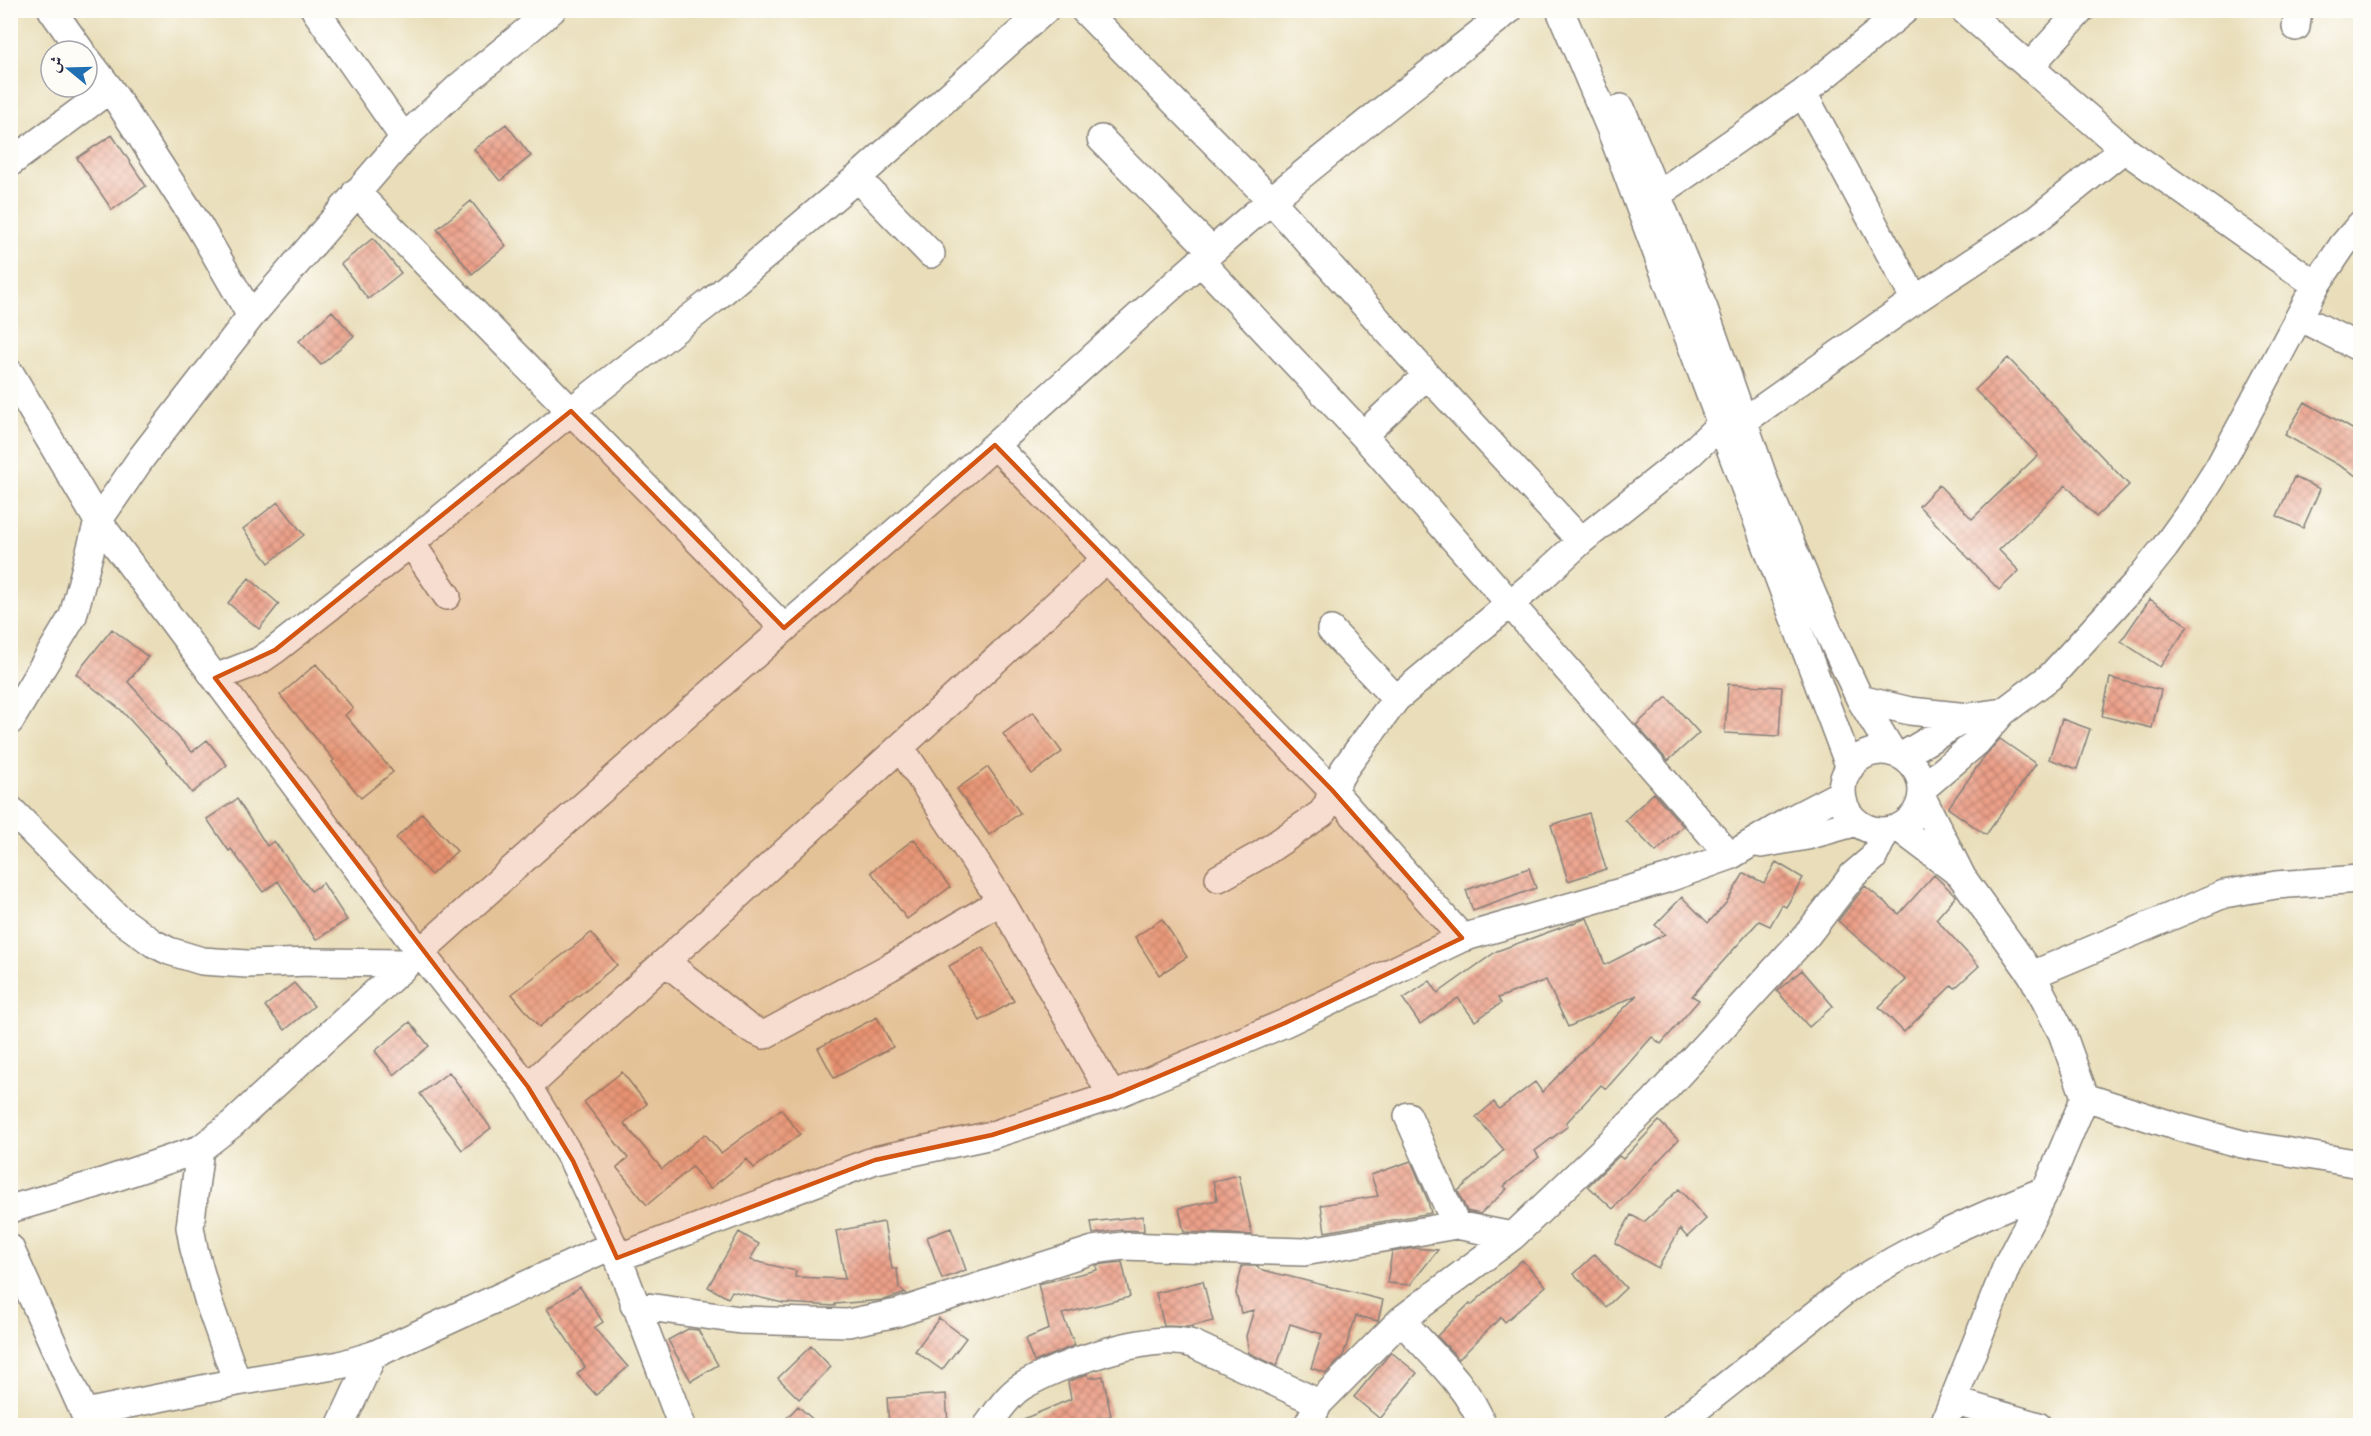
<svg xmlns="http://www.w3.org/2000/svg" width="2371" height="1436" font-family="Cardo,Amiri,serif">
<style>
.building{fill:url(#building-cross-hatch)}
.lines{fill:none;stroke-linecap:round;stroke-linejoin:round}
.minor-casing{stroke:#86807a;stroke-width:30}
.minor{stroke:#fff;stroke-width:27}
.marked{fill:#d45411;fill-opacity:0.2;stroke:#d45411;stroke-width:4.5;stroke-linejoin:round}
</style>
<defs>
<pattern id="building-cross-hatch" width="8" height="8" patternUnits="userSpaceOnUse" patternTransform="scale(1.5)"><rect width="8" height="8" fill="#eca089"/><path d="M0 0l8 8M0 8l8-8" fill="none" stroke="#bf8271"/></pattern>
</defs>
<rect width="100%" height="100%" fill="#fdfcf7"/>
<filter id="ink" filterUnits="userSpaceOnUse"><feTurbulence type="fractalNoise" baseFrequency=".0167" numOctaves="2"/><feDisplacementMap in="SourceGraphic" scale="12" xChannelSelector="R" yChannelSelector="G"/><feConvolveMatrix kernelMatrix="1 2 1 2 8 2 1 2 1" color-interpolation-filters="sRGB"/></filter>
<filter id="wash" filterUnits="userSpaceOnUse"><feTurbulence type="fractalNoise" baseFrequency=".008" numOctaves="4" result="noise"/><feDisplacementMap in="SourceGraphic" scale="24" xChannelSelector="R" yChannelSelector="G"/><feGaussianBlur stdDeviation="1.35" result="paint"/><feColorMatrix in="noise" values="0 0 0 0 0 0 0 0 0 0 0 0 0 0 0 0 0 1.4 0 .05"/><feComposite in="paint" operator="in"/></filter>
<g filter="url(#wash)">
<rect width="100%" height="100%" fill="#e9deb9"/>
<g id="blocks">
<!-- building -->
<path class="building" d="M506 124 531 156 500 181 474 149Z
M112 135 146 186 112 210 77 158Z
M471 201 506 246 472 274 437 229Z
M373 238 401 273 368 299 341 264Z
M332 311 354 336 321 365 299 341Z
M2008 358 2129 485 2096 517 2066 485 1999 550 2019 571 1999 590 1919 506 1939 485 1972 519 2038 455 1975 390Z
M2305 402 2361 434V478L2285 435Z
M2294 477 2320 489 2303 528 2277 516Z
M278 502 304 535 269 563 243 529Z
M249 578 279 604 259 629 228 603Z
M2150 599 2188 626 2160 667 2121 641Z
M112 629 148 657 128 682 192 752 207 740 227 765 192 793 162 755 121 710 76 674Z
M316 664 353 708 345 715 393 772 361 798 332 762 334 760 280 695Z
M2110 678 2161 690 2152 728 2102 716Z
M1728 684 1782 687 1779 736 1725 733Z
M1667 697 1699 733 1668 761 1636 725Z
M1033 712 1062 752 1032 774 1003 734Z
M2062 719 2090 729 2077 769 2049 759Z
M2000 739 2036 764 1986 835 1948 808 1984 757Z
M988 767 1020 813 989 835 957 789Z
M1654 793 1683 826 1656 852 1625 820Z
M237 799 267 846 274 841 311 891 323 883 347 920 316 940 278 881 263 892 231 849 229 851 207 819Z
M422 813 457 851 431 875 396 838Z
M1589 813 1606 869 1568 881 1551 825Z
M914 839 950 887 907 919 871 872Z
M1776 862 1803 878 1786 907 1782 905 1770 926 1759 921 1692 996 1699 1000 1661 1044 1652 1037 1606 1089 1601 1085 1566 1123 1568 1126 1535 1151 1539 1157 1504 1186 1507 1189 1480 1214 1467 1211 1458 1191 1504 1150 1476 1117 1494 1102 1499 1109 1535 1082 1542 1092 1637 995 1568 1027 1546 980 1498 998 1501 1003 1475 1021 1458 998 1420 1024 1403 999 1430 981 1438 993 1497 951 1587 918 1605 965 1665 934 1655 925 1682 897 1708 923 1726 903 1744 873 1764 883Z
M1529 868 1536 888 1473 911 1466 890Z
M1934 875 1956 896 1936 919 1979 966 1955 988 1952 985 1904 1032 1879 1007 1906 980 1838 921 1865 886 1899 914Z
M1162 919 1187 957 1159 975 1135 937Z
M591 933 617 965 539 1027 512 994Z
M983 947 1014 1001 980 1021 949 966Z
M1802 970 1833 1006 1809 1027 1777 991Z
M294 983 314 1006 285 1030 265 1006Z
M877 1017 893 1047 834 1078 818 1048Z
M410 1022 429 1046 394 1075 375 1051Z
M449 1072 491 1128 462 1150 420 1094Z
M622 1072 647 1104 624 1123 662 1169 705 1134 721 1153 781 1109 800 1134 754 1168 747 1159 710 1189 692 1167 647 1205 617 1168 628 1158 584 1102Z
M1659 1121 1678 1140 1613 1209 1588 1186 1619 1156 1623 1159Z
M1411 1161 1428 1201 1431 1213 1325 1232 1321 1205 1378 1196 1371 1175Z
M1239 1175 1252 1235 1184 1232 1179 1208 1217 1200 1213 1181Z
M1679 1189 1706 1219 1687 1237 1680 1229 1658 1268 1615 1243 1631 1215 1644 1222Z
M1143 1216 1144 1231 1121 1230 1093 1234 1091 1222Z
M884 1222 892 1269H897L899 1288 906 1293 884 1300 835 1304V1306L783 1303 732 1291 728 1298 708 1287 739 1232 759 1244 750 1260 796 1271 795 1277 845 1279 836 1231Z
M951 1228 966 1270 942 1279 927 1237Z
M1414 1248 1438 1250 1410 1285 1387 1283 1392 1252Z
M1595 1254 1626 1288 1606 1307 1574 1274Z
M1522 1260 1546 1286 1505 1322 1501 1317 1459 1359 1437 1336 1470 1303 1471 1305Z
M1122 1262 1130 1297 1062 1314 1075 1345 1034 1362 1025 1339 1049 1329 1038 1284 1097 1270 1096 1265Z
M1242 1266H1258L1259 1269 1383 1300 1378 1321 1356 1316 1343 1356 1326 1373 1311 1368 1322 1334 1290 1324 1277 1366 1249 1353 1246 1336 1254 1310 1241 1313 1236 1293Z
M1203 1281 1213 1321 1188 1327 1164 1326 1156 1293Z
M580 1287 603 1322 594 1328 628 1367 596 1395 577 1374 585 1367 547 1309Z
M939 1318 966 1338 942 1370 915 1351Z
M688 1329 698 1330 718 1365 691 1381 668 1340Z
M811 1346 831 1367 799 1399 778 1378Z
M1391 1352 1417 1373 1380 1419 1354 1397Z
M1087 1374 1089 1378 1103 1376 1111 1416 1061 1425H1009L1071 1399 1068 1382Z
M946 1394 948 1425H889L887 1398Z
M798 1406 819 1425H780Z"/>
</g>
</g>
<g filter="url(#ink)">
<use href="#blocks" fill-opacity="0" stroke="#86807a" stroke-width="1.5"/>
<g class="lines">
<defs>
<path id="minor" d="M52 10 81 51
M315 10 404 138
M1084 10 1271 200 1427 375 1581 541
M1560 10 1610 128 1850 768
M1964 10 2124 149 2316 285
M2296 27 2298 10
M87 59 110 89
M2029 67 2081 10
M1803 93 1915 300
M1621 108 1704 309 1767 488 1828 631 1860 699 1893 753
M1101 139 1212 251
M10 163 110 89 199 226 251 316
M857 178 931 254
M356 192 784 628
M1657 195 1803 93 1905 10
M1200 261 1363 435 1730 856
M2299 317 2360 348
M10 373 98 521 419 951 528 1087 573 1161 613 1245 682 1426
M1744 421 1915 300 2037 219 2124 149
M1363 435 1427 375
M995 445 1332 790 1462 938
M411 543 447 596
M1331 630 1396 699
M215 678 259 661 275 650 411 543 571 411 713 300 857 178 1045 10
M1860 699 1910 711 1968 717
M10 721 73 616 98 521 142 457 251 316 404 138 460 86 552 10
M901 748 1001 901 1112 1096
M1842 791a40 40 0 1 1 80 0a40 40 0 1 1-80 0Z
M1902 756 1968 717 2003 712
M1922 789 1977 742 2003 712 2051 676 2137 582 2165 547 2193 508 2219 467 2316 285 2343 245 2360 225
M1922 797 1962 877 2032 975 2062 1033 2085 1097 2046 1190 2008 1263 1943 1426
M10 809 116 916 153 943 169 951 202 961 247 964 311 962 406 963
M1899 828 1957 872
M1761 844 1807 836 1857 822
M1219 878 1262 854 1322 813 1328 803 1332 790 1345 768 1396 699 1542 577 1581 541 1690 454 1722 423
M667 963 747 1027 764 1035 890 967 1001 901
M2032 975 2224 894 2276 885 2360 879
M528 1087 1107 558
M2085 1097 2178 1127 2242 1144 2360 1164
M1408 1116 1456 1225
M10 1209 96 1184 200 1149
M10 1248 90 1426
M617 1258 875 1160 992 1135 1112 1096 1285 1023 1462 938 1666 879 1730 856 1794 818 1842 793
M634 1305 740 1320 848 1323 897 1313 1093 1250 1123 1246 1304 1252 1456 1225 1513 1236
M1401 1320C1429 1352 1468 1385 1483 1426
M237 1382 209 1303 194 1249 190 1227 200 1149 231 1125C475 899 724 680 976 462 1074 376 1169 286 1269 202 1348 136 1429 74 1509 10
M1953 1401 2038 1426
M85 1413 237 1382 340 1365 373 1355 613 1245
M340 1426 373 1355
M987 1426C997 1413 1007 1396 1021 1387 1058 1364 1151 1331 1193 1344L1319 1403
M1307 1426 1319 1403 1401 1320 1513 1236 1654 1101 1807 935 1853 875 1873 858 1886 831
M1675 1426 1849 1288C1911 1246 1977 1218 2046 1190"/>
</defs>
<!-- minor casing -->
<use href="#minor" class="minor-casing"/>
<!-- minor -->
<use href="#minor" class="minor"/>
</g>
</g>
<!-- marked area -->
<path class="marked" d="M571 411 784 628 995 445 1332 790 1462 938 1285 1023 1112 1096 992 1135 875 1160 617 1258 573 1161 528 1087 215 678 275 650Z"/>
<!-- margin -->
<rect width="2371" height="1436" fill="none" stroke="#fdfcf7" stroke-width="36"/>
<!-- north arrow -->
<g transform="translate(69 69) rotate(289)"><circle r="28" fill="#fdfcf7" stroke="#a5a5ac" stroke-width="1.5"/>
<path d="M0-4.5L10 22L0 15L-10 22Z" fill="#1f6fb2"/>
<text y="-9" font-size="16" font-weight="bold" text-anchor="middle" fill="#22223b">ش</text>
</g>
</svg>
